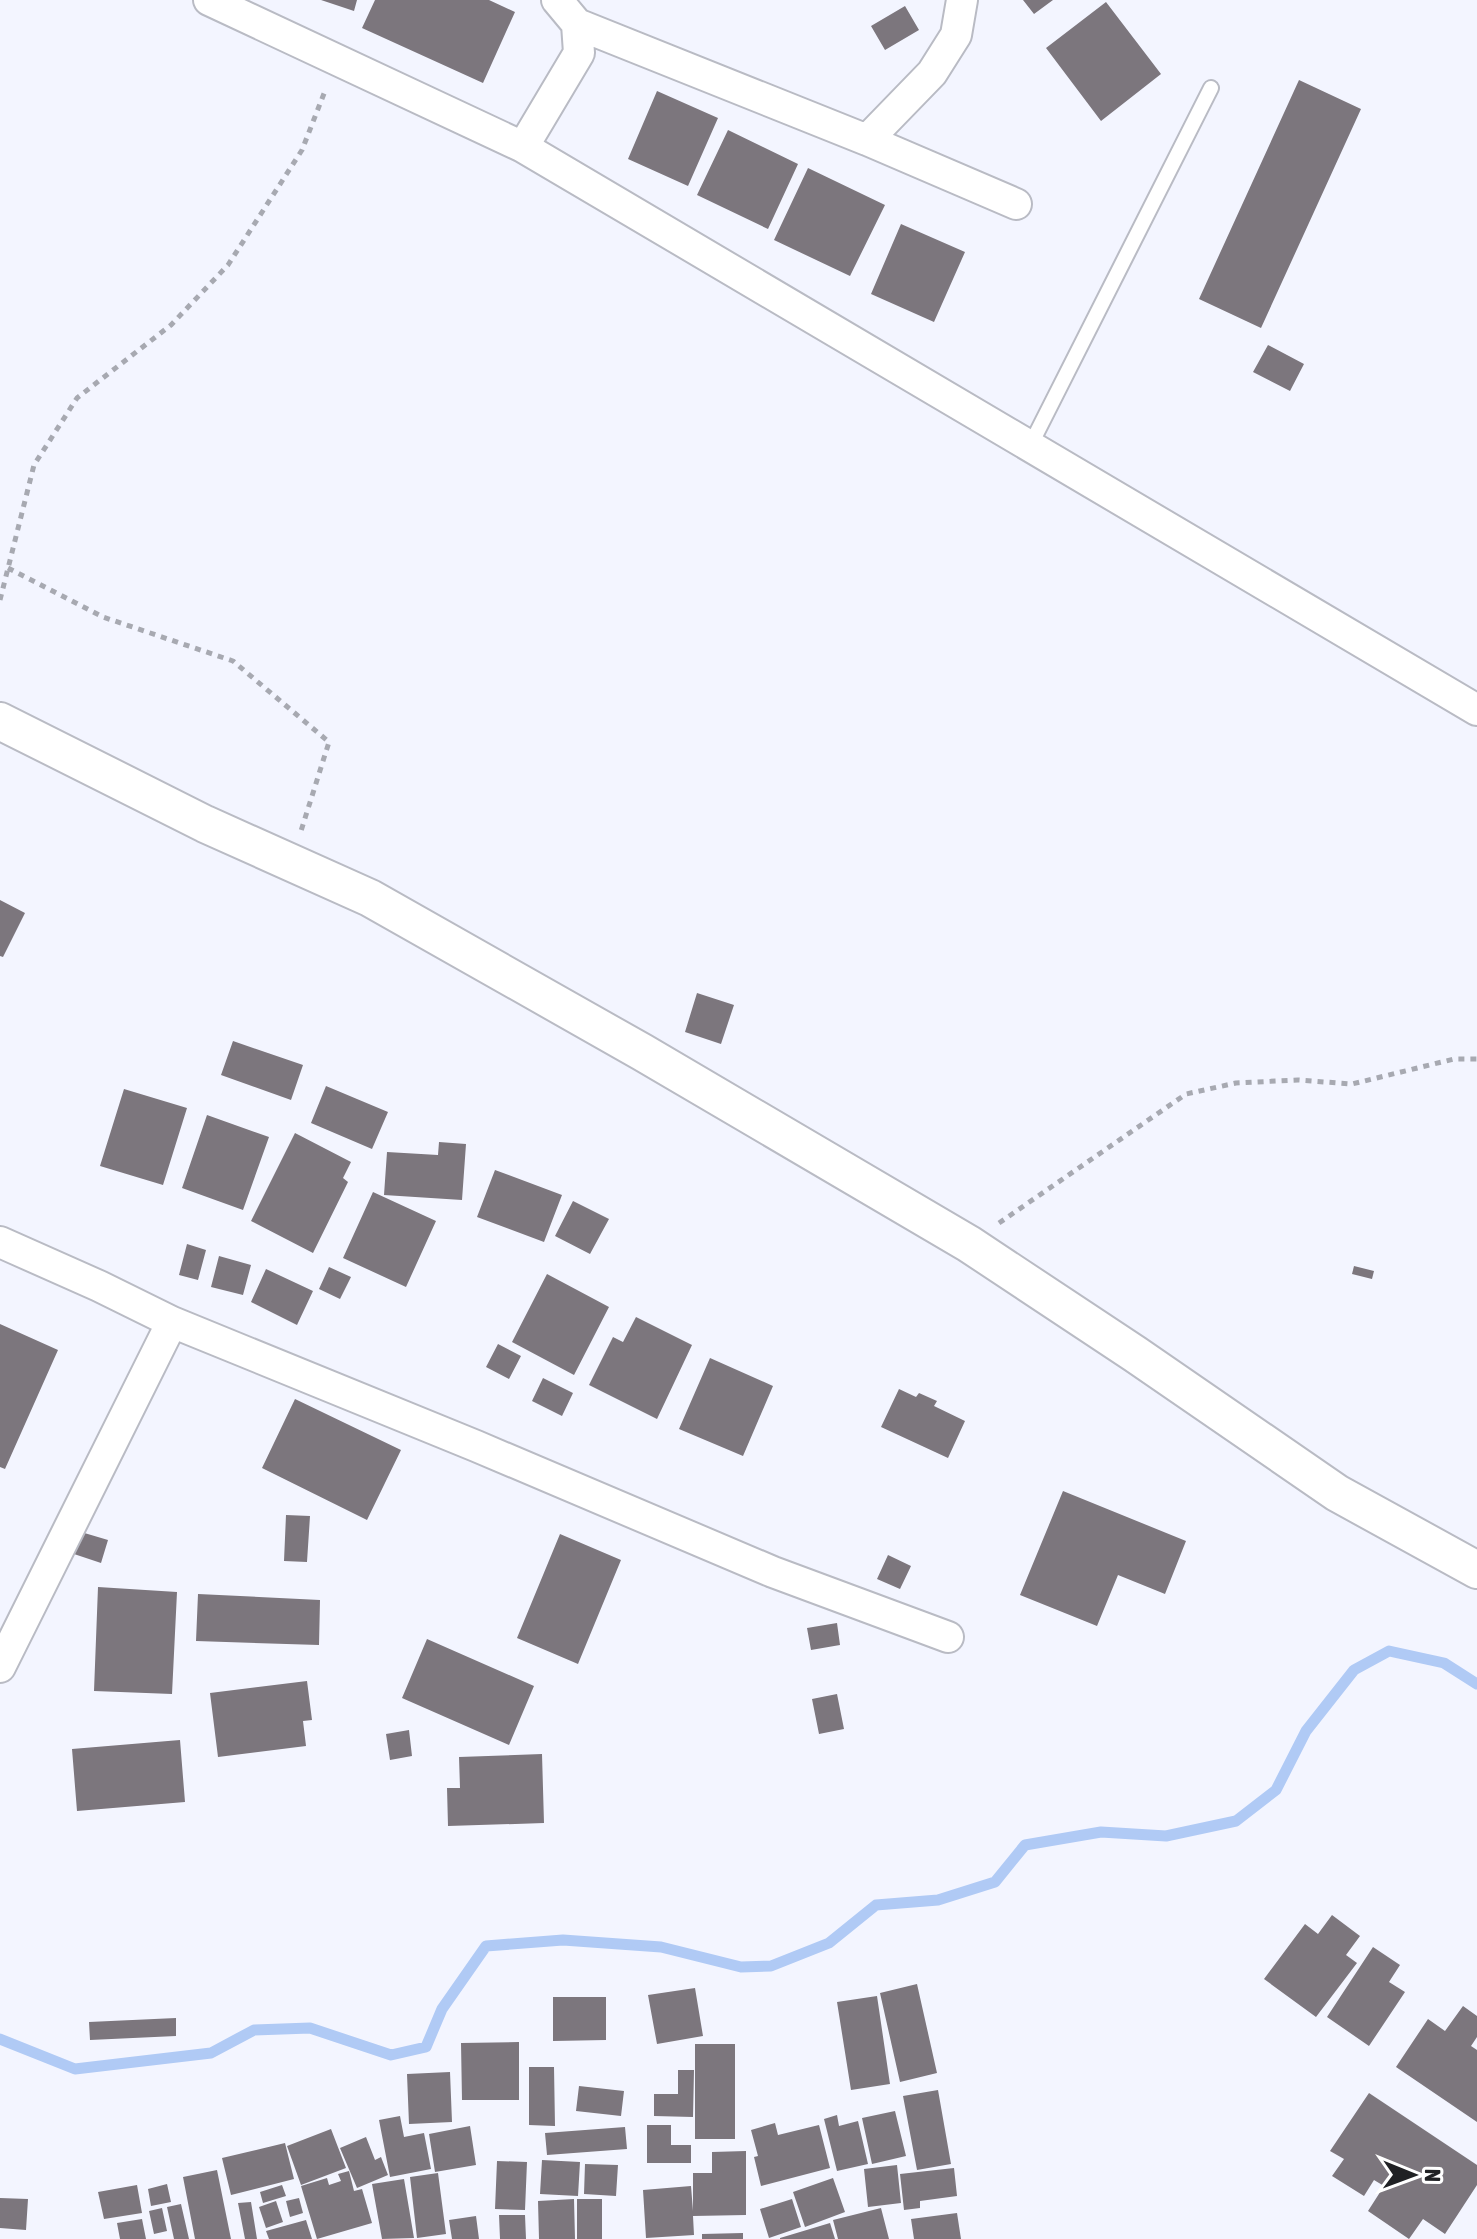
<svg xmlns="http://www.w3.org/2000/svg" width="1477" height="2239" font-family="'Asap Condensed',sans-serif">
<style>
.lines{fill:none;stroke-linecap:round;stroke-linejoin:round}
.stream{stroke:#b0caf5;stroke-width:11}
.building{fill:#7c767d}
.service-casing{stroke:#b9bbc4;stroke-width:18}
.minor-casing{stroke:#b9bbc4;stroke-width:34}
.tertiary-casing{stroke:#b9bbc4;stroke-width:40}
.path{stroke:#a7a9b1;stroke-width:5;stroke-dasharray:6 6;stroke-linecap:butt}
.service{stroke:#fff;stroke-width:14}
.minor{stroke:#fff;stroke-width:30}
.tertiary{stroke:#fff;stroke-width:36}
</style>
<rect width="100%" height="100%" fill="#f3f5ff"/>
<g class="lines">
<!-- stream -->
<path class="stream" d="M0 2039 75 2069 211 2053 254 2030 310 2028 391 2055 426 2047 442 2009 486 1946 563 1940 661 1947 741 1967 771 1966 829 1943 876 1905 938 1900 995 1882 1025 1845 1101 1832 1166 1836 1236 1821 1276 1790 1306 1731 1354 1670 1389 1651 1444 1663 1477 1684"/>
</g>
<!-- building -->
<path class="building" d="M321 0H357L354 11Z
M375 0H489L515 12 483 83 362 28Z
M1023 0H1053L1034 14Z
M1106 2 1161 74 1101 121 1046 48Z
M905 6 919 30 885 50 871 26Z
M1299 80 1361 109 1261 328 1199 299Z
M657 91 718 118 688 186 628 159Z
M728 130 798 164 768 229 697 195Z
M808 168 885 205 850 276 774 240Z
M901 224 965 252 934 322 871 294Z
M1268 345 1304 364 1290 391 1253 372Z
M0 900 25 913 3 957 0 956Z
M697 993 734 1005 721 1044 685 1032Z
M233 1041 303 1065 291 1100 221 1075Z
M326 1086 388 1112 372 1149 311 1123Z
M124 1089 187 1108 163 1185 100 1166Z
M207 1115 269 1137 243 1210 182 1188Z
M295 1133 351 1162 343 1178 348 1182 313 1253 251 1221Z
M439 1142 466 1144 462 1200 384 1195 387 1152 438 1155Z
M495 1170 562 1195 544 1242 477 1217Z
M373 1192 436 1221 406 1287 343 1258Z
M573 1201 609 1219 590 1254 555 1236Z
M187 1244 206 1250 198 1280 179 1275Z
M219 1256 251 1265 243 1295 211 1287Z
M1354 1266 1374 1271 1372 1279 1352 1274Z
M329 1267 351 1277 340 1299 319 1289Z
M266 1269 313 1291 297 1325 251 1302Z
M547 1274 609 1307 574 1375 512 1342Z
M636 1317 692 1345 657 1419 589 1385 613 1337 623 1342Z
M0 1324 58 1350 5 1469 0 1467Z
M498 1344 521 1356 509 1379 486 1367Z
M710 1358 773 1386 743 1456 679 1429Z
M543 1378 573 1393 562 1416 532 1401Z
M899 1389 916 1397 919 1393 937 1401 934 1406 965 1421 948 1458 881 1427Z
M295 1399 401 1450 367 1520 262 1468Z
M1063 1491 1186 1541 1165 1594 1118 1575 1097 1626 1020 1595Z
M286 1515 310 1516 307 1562 284 1561Z
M81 1532 108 1540 101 1563 74 1554Z
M560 1534 621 1560 578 1664 517 1638Z
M888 1555 911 1566 900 1589 877 1579Z
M98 1587 177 1592 172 1694 94 1691Z
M198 1594 320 1600 319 1645 196 1641Z
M837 1623 840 1645 811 1650 807 1628Z
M427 1639 534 1686 509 1745 402 1698Z
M307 1681 312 1720 303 1721 306 1746 218 1757 210 1693Z
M837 1694 844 1729 819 1734 812 1699Z
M409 1730 412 1756 390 1760 386 1734Z
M180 1740 185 1802 77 1811 72 1749Z
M542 1754 544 1823 448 1826 447 1788H460L459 1757Z
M1332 1915 1360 1936 1346 1955 1357 1963 1316 2017 1264 1979 1305 1924 1318 1934Z
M1373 1947 1400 1965 1389 1982 1405 1992 1369 2046 1327 2017Z
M917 1984 937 2073 900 2082 880 1993Z
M695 1988 703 2036 657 2044 648 1995Z
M877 1996 890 2084 851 2090 837 2002Z
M553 1997H606V2040L553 2041Z
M1463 2006 1477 2016V2037L1471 2046 1477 2050V2122L1396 2067 1428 2019 1445 2031Z
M176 2018V2036L90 2040 89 2022Z
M519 2042V2100H462L461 2043Z
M695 2044H735V2139H695Z
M529 2067H554L555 2126 529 2125Z
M678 2070H694L693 2117 654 2116V2094H678Z
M450 2072 452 2122 409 2124 407 2074Z
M579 2086 624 2091 621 2116 576 2111Z
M938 2090 951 2164 917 2170 903 2096Z
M1369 2093 1477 2165V2185L1445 2234 1423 2219 1409 2239 1368 2211 1384 2186 1374 2180 1364 2196 1332 2176 1344 2159 1330 2151Z
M895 2111 906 2156 872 2164 862 2118Z
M837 2115 839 2126 858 2121 868 2164 837 2171 824 2119Z
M400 2116 404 2137 424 2133 431 2169 390 2177 379 2120Z
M775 2123 778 2135 819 2125 830 2168 761 2186 754 2157 758 2156 751 2130Z
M647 2125H671V2145H691V2163H647Z
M470 2126 476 2165 435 2172 429 2134Z
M625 2127 627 2149 547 2155 545 2133Z
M331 2129 346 2168 301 2185 287 2146Z
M366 2137 375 2160 381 2157 388 2175 357 2188 340 2148Z
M285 2143 294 2179 231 2195 222 2158Z
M746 2151V2215L693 2216 694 2235 646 2238 643 2190 691 2186 693 2211V2173H712V2152Z
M542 2160 580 2162 578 2196 540 2194Z
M497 2161 527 2162 525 2210 495 2209Z
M585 2164 618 2165 616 2196 584 2194Z
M897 2165 901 2203 868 2207 864 2169Z
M954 2168 957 2196 920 2201V2208L904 2210 900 2174Z
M217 2170 231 2239H195L183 2177Z
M349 2171 354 2191 362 2189 372 2223 317 2239 301 2186 327 2178 329 2185 341 2181 338 2174Z
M438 2173 446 2234 417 2238 410 2177Z
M833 2178 845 2212 805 2227 793 2192Z
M404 2179 414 2238 382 2239 372 2184Z
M167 2184 171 2202 151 2206 148 2189Z
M137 2185 142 2213 104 2219 98 2192Z
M282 2185 286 2196 263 2203 260 2192Z
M0 2198 28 2199 26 2230 0 2228Z
M299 2198 303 2213 290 2217 286 2201Z
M574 2199 575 2239H539L538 2201Z
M577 2199H602V2239H577Z
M792 2199 801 2227 769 2238 760 2209Z
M276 2201 283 2222 266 2228 259 2207Z
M251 2202 257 2239H245L238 2203Z
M181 2204 189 2239H174L167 2207Z
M162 2208 167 2231 154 2234 149 2211Z
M881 2208 889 2239H838L833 2220Z
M957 2213 961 2239H914L911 2219Z
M499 2215H525L526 2239H500Z
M476 2216 479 2239H452L449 2220Z
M142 2219 146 2239H120L117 2223Z
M306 2220 312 2239H269L266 2231Z
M830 2223 835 2239H780V2238Z
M743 2233V2239H702V2234Z"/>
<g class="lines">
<defs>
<path id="service" d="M1030 446 1211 88"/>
<path id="minor" d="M209 0 523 147 1477 710
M577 24 867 140 1016 204
M867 140 932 73 956 35 962 0
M523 147 579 53 577 24 557 0
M0 1242 99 1286 172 1322
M0 1667 172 1322 476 1446 773 1572 948 1637"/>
<path id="tertiary" d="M0 721 205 824 370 898 642 1052 969 1244 1135 1354 1337 1493 1477 1570"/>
</defs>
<!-- service casing -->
<use href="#service" class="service-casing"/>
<!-- minor casing -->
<use href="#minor" class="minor-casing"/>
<!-- tertiary casing -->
<use href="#tertiary" class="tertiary-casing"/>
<!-- path -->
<path class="path" d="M8 568 103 617 233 661 329 742 301 831
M0 600 34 465 77 398 171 325 228 265 302 150 325 91
M999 1223 1186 1094 1236 1083 1298 1080 1352 1084 1454 1059H1477"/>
<!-- service -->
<use href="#service" class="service"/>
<!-- minor -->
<use href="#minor" class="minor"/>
<!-- tertiary -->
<use href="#tertiary" class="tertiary"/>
</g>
<!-- north arrow -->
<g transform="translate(1413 2175) rotate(91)" stroke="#ffffff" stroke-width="6" paint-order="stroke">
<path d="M0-6L14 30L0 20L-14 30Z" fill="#202124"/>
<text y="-12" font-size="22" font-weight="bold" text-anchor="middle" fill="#202124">N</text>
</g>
</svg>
